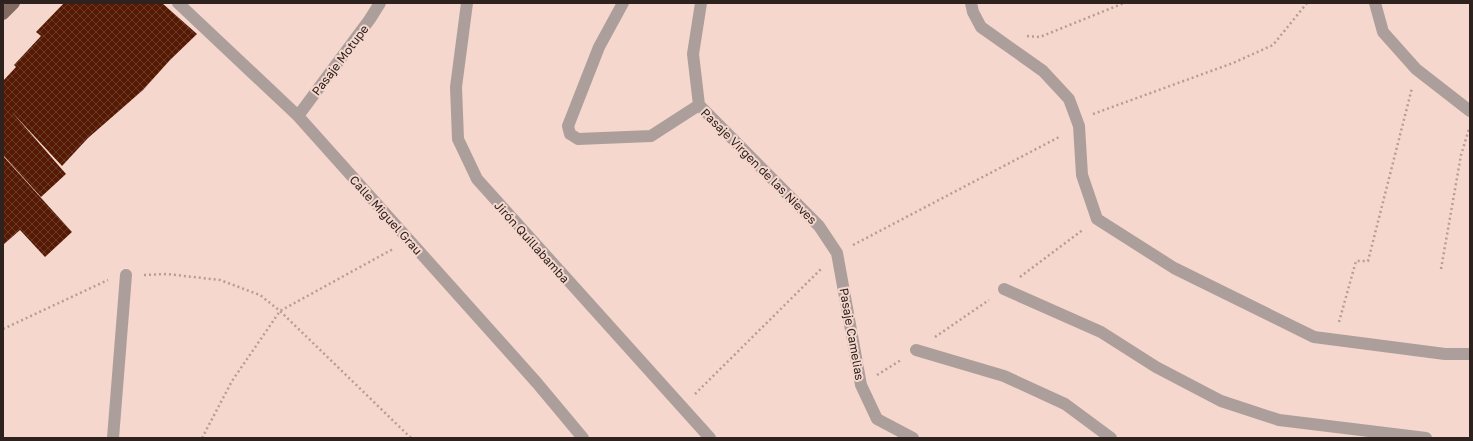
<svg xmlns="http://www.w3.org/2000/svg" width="1473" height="441" font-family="'Golos Text',sans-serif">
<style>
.building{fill:url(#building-cross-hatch)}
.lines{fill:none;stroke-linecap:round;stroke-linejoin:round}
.path{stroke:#b69e95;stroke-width:2.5;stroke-dasharray:2 3;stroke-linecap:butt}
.minor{stroke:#ac9f9b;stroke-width:12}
.major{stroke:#826b63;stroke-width:12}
.labels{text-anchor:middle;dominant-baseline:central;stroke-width:4;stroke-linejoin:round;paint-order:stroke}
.street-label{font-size:12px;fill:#2d221e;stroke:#f5d7cd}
</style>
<defs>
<pattern id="building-cross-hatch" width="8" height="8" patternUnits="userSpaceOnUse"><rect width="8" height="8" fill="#561a04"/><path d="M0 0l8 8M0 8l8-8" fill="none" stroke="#6b3b29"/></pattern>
</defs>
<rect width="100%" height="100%" fill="#f5d7cd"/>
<!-- building -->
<path class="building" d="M64 3H162L197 34 170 60 143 90 88 138 62 166 11 111 66 174 41 197 3 155V81L16 67 14 65 41 36 36 32Z
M3 156 72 232 45 257 20 230 3 245Z"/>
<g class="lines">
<!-- path -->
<path class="path" d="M1027 36 1040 37 1124 3
M1093 114 1233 63 1273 45 1307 3
M853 245 1061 136
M1441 269 1461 155 1469 129
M144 275 167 274 220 280 260 295 280 311 411 438
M1020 277 1084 229
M1339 322 1356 261H1368L1412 88
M3 329 108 280
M935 337 989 300
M877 375 901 360
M695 394 821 269
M202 438 232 381 280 311 393 249"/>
<!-- minor -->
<path class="minor" d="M178 3 298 116 537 383 583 438
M467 3 456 87 458 139 477 179 710 438
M623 3 599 47 568 126 570 134 578 139 651 136 699 105
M701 3 693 54 699 105 819 226 837 253 861 385 877 419 913 438
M971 3 973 12 981 27 1043 71 1069 99 1079 126 1082 175 1097 219 1174 268 1314 337 1445 354H1470
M1375 3 1383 32 1416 69 1470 111
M298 116 370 19 380 3
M1004 289 1101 332 1156 367 1221 401 1279 420 1426 438
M916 350 1004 376 1065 404 1111 438
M113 438 126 275"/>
<!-- major -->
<path class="major" d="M3 14 14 3"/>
</g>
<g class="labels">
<!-- street labels -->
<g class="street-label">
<text transform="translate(340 60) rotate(-53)">Pasaje Motupe</text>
<text transform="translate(759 166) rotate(45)">Pasaje Virgen de las Nieves</text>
<text transform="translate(386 215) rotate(48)">Calle Miguel Grau</text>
<text transform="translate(532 242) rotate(48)">Jirón Quillabamba</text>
<text transform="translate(852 334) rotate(80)">Pasaje Camelias</text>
</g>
</g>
<!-- border -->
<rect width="1473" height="441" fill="none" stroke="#2d221e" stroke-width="8"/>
</svg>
